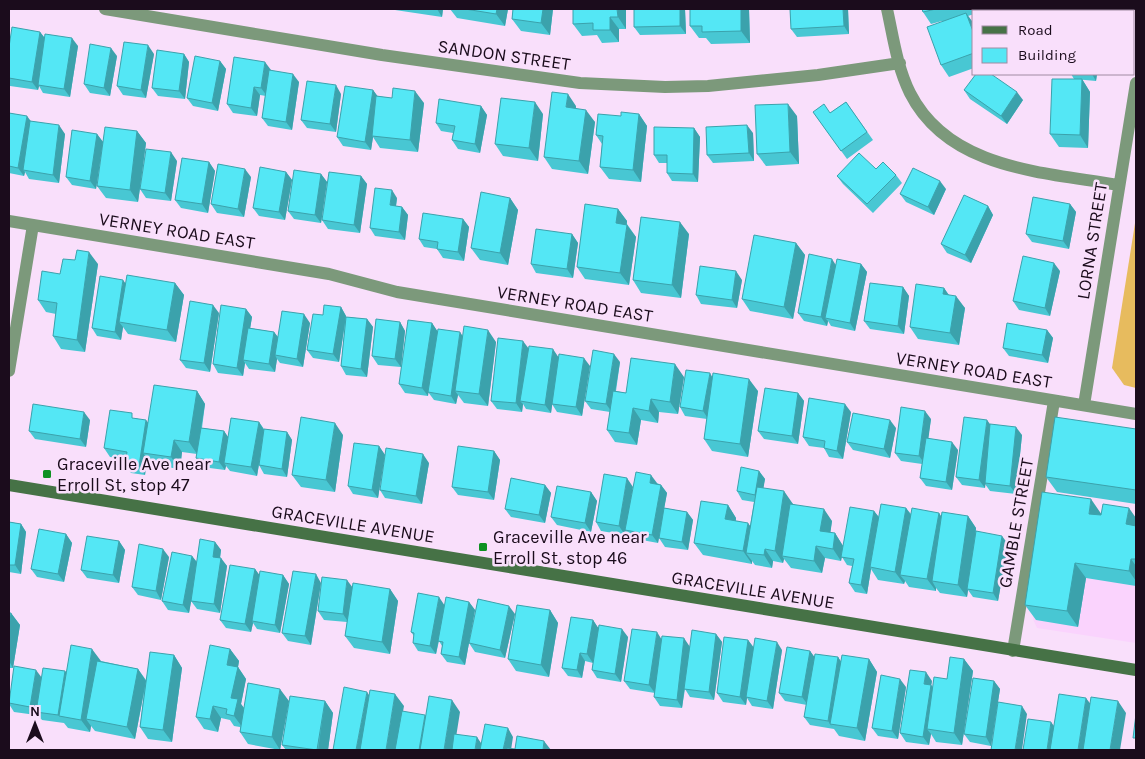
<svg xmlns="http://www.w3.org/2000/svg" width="1145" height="759" font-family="Karla,sans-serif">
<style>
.built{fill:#fad3fd}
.green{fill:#e7bb5e}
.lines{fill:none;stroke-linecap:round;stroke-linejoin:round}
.street{stroke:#7c997b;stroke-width:12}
.secondary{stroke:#467246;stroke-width:12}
.wall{fill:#48c7d3}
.shaded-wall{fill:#3ba2ac}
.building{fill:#54e7f5;stroke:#3ba2ac}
.poi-dot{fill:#0e9122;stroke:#f9dffb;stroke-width:2}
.labels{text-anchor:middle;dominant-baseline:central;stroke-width:5;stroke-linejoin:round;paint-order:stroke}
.street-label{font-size:18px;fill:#1b0c1c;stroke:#f9dffb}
.poi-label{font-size:18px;fill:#1b0c1c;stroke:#f9dffb;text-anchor:start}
</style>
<rect width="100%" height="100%" fill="#f9dffb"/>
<!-- built -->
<path class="built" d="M1051 508 1136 521V643L1037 628 1033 619Z"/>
<!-- green -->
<path class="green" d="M1136 217V388L1124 385 1112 368Z"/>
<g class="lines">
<!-- street -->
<path class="street" d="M105 9 382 55 580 83 665 87 708 86 818 75 900 63
M887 9C893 36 897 67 910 93 949 170 1044 172 1119 185
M9 221 329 274 397 292 1136 414
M9 371 33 225
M1084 405 1136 83
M1013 651 1054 401"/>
<!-- secondary -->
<path class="secondary" d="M9 485 1136 670"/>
</g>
<!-- wall -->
<path class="wall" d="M395 9H443L442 17 395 10Z
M450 9H508L505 26 457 18Z
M513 9H553L550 35 521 31 512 19Z
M626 9V29H619V42L602 43 597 35 582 36 573 24Z
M634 9H685L686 34 640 35 634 27Z
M690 9H749L750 43 711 44 706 38H699L690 26Z
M790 9H848L849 34 797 37 791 29Z
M922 9H975V11H974V14L968 16 974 24V68L949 77 941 65 942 21 931 24 923 12Z
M1067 9H1102L1101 11H1069Z
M40 32 45 38 78 46 70 97 43 93 39 86 38 90 10 86 9 85V47Z
M154 54 146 98 123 95 117 86Z
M184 54 189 62 185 99 158 96 152 88Z
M117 56 110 96 90 93 84 84Z
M220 61 226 69 218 111 193 106 187 98Z
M271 71 299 82 292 130 268 126 262 118 266 96 260 95 257 116 233 113 227 104Z
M1071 74H1097L1096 81 1074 79Z
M1082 79 1090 92 1088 148 1059 147 1050 134Z
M373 90 377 96 424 103 418 152 380 148 373 137 371 150 343 146 337 137Z
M964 90 1023 100 1007 124 970 99Z
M341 94 336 132 307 128 301 120Z
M846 102 873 140 847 159 813 112 830 113Z
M481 106 487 115 480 153 458 149 452 140 453 133 441 131 436 123Z
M576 106V108L595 122 588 174 552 169 544 157Z
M9 113 65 134 59 183 29 179 25 172 24 176 9 173Z
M543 114 538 161 503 156 495 144Z
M639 114 647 126 641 182 609 179 600 167 602 144 596 135Z
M797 116 799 164 766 166 757 154Z
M694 128 700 137 698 182 672 181 667 173V163H659L654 155Z
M137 131 146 143 140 189 177 161 171 201 146 198 140 189 138 202 106 198 97 186Z
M753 133 754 161 713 163 707 155Z
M97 134 103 142 96 189 72 185 66 177Z
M209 162 215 171 208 213 181 208 175 200Z
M876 169 896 175 902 183 873 213 843 184 837 176Z
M286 172 292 180 285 220 259 216 253 208Z
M321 174 327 182 321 223 294 219 288 211Z
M361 176 367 184 360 233 328 229 322 220Z
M251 177 244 217 217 213 211 204Z
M946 189 934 215 906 202 900 194Z
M397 198 396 206 402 207 408 215 405 240 375 236 370 228Z
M510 198 518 210 508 265 480 260 471 248Z
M1070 204 1076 212 1069 249 1032 242 1026 234Z
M988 206 993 215 971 263 947 253 941 244Z
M618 209 627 221V224L636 237 629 285 585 279 577 267Z
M463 219 469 227 464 261 443 258 437 249 424 247 419 239Z
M572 234 578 243 573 278 536 273 531 264Z
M689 234 681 298 641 293 633 280Z
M796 243 805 255 793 319 750 311 742 299Z
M98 264 85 352 61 349 53 336 56 314 46 312 38 300 60 274Z
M836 264H861L867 272 855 331 831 326 828 321 827 326 804 321 798 313Z
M1060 271 1050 316 1019 310 1013 301Z
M742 280 737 308 701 304 696 295Z
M125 283H175L184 295 176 342 128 334 123 327 121 340 97 336 92 328Z
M903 287 909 296 904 334 870 329 864 321Z
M944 288 949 295 965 308 959 345 918 339 910 327Z
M341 307 346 316V317L367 319 373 327 367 377 346 375 341 366 345 324 339 362 313 358 307 350 323 315Z
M246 309 252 317 250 328 274 332 278 337 310 323 303 367 280 363 277 359 275 372 249 369 245 363 243 376 218 373 213 364Z
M219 313 210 372 186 368 180 360Z
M400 322 405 331 401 367 378 365 372 356Z
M432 323 437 331 496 342 488 406 464 403 458 395 456 404 434 400 428 392V396L405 393 399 384Z
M1047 330 1053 338 1048 363 1009 356 1003 348Z
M528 349 590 366 582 416 557 412 552 404 551 413 526 409 523 404 522 412 497 409 491 401Z
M620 362 616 391 626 393 684 377 678 414 659 412 658 423 641 420 637 445 615 442 607 430 610 412 591 409 585 401Z
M713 378 758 391 748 457 712 451 704 439 707 419 685 416 680 407Z
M197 391 205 404 202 428 224 431 228 437 259 422 264 429 287 432 292 440 287 477 264 474 259 465 257 476 230 471 226 466 225 470 202 467 196 458 197 454 182 452 180 469 152 465 147 458 145 475 131 473 125 464 126 459 110 457 104 448 136 418 148 423Z
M798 393 804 401 798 444 764 439 758 431Z
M851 412 843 459 829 457 824 448 809 446 803 437Z
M931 419 928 438 958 450 952 490 926 486 920 478 922 464 901 461 895 453Z
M90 420 86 447 35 439 29 431Z
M990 425 1022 435 1016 494 990 491 985 484V488L962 485 956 477Z
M896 428 890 458 853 450 847 442Z
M1136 429V504L1057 492 1046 477Z
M343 435 335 492 301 487 292 475Z
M379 446 385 455 378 498 353 494 348 486Z
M494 451 500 460 494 500 458 495 452 487Z
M429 463 422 504 385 498 380 490Z
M759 471 765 479 763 488 793 504 832 521 830 533H835L843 546 874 511 879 517 906 508 911 514 939 513 941 517 968 516 976 528V531L1008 544 998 601 973 597 968 590 967 597 940 593 936 588V591L909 587 905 581 904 584 878 580 871 569 867 594 855 592 849 583 852 566 847 565 842 557 841 561 825 558 822 573 791 568 784 559 783 563 773 561 772 568 755 565 752 561V564L703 555 694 543 728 505 736 518V521L750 526 754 502 742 500 737 491Z
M657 483 661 485 667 493 664 508 687 512 693 520 688 550 665 547 659 538 661 526 658 543 631 538 625 531V535L601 531 596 522Z
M545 485 551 493 545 523 511 517 505 509Z
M591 492 597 501 591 532 557 525 551 517Z
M1101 513 1136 518V586L1086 578 1078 627 1036 620 1025 605Z
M9 522 21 524 26 532 21 574 9 572Z
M66 534 72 543 64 582 37 577 31 569Z
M119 541 125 550 119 583 87 578 81 570Z
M215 542 221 550 220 558 227 566 220 613 197 609 191 601 189 613 168 610 162 601 192 556 197 562Z
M169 557 161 600 138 595 132 587Z
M255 569 259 575H283L289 584 280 633 257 629 253 623 251 632 226 628 220 620Z
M321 583 311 645 288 641 282 633Z
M352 588 390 589 398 601 390 654 354 648 345 636 347 622 324 620 318 611Z
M469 602 475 610 469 643 515 614 505 658 475 652 469 643 465 665 447 662 441 654 442 646 439 641 436 654 418 651 413 643 414 636 411 632 445 605Z
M550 610 558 623 549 677 516 671 508 659Z
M9 613H11L20 625 13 668H9Z
M593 620 598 628 628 637 621 682 597 678 592 670 593 663 585 661 582 678 568 676 562 668Z
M716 634 722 642 714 700 690 697 685 689 682 708 660 706 654 697 655 693 630 689 624 681 662 639 690 647Z
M748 640 754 648 751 670 782 650 773 709 752 706 747 698 746 705 723 702 717 693Z
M230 649 239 661 238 667 246 679 241 704 244 708 289 701 280 750 248 744 240 732V727L234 726 230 720 221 718 218 732 204 729 196 717Z
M810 651 814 657H838L841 662 869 659 877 672 865 741 839 736 834 729 810 725 804 717 807 705 785 701 779 693Z
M174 655 182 668 172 742 148 739 140 727 144 692 135 739 95 731 91 726 90 732 68 728 64 723 42 720 36 712V715L14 712 9 704V700L41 677 65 671 66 673 101 661 138 669 146 680Z
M964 659 973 671 962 745 936 742 931 734 929 745 906 742 900 733 932 681 931 685 933 687 947 679Z
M994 681 1000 689 991 746 970 742 964 734Z
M906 687 898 739 878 736 872 728Z
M325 701 333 713 328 750H286L282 745Z"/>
<!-- shaded-wall -->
<path class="shaded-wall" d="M437 9H443L442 17Z
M497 9H508L505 26 496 14Z
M543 9H553L550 35 541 23Z
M617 9H626V29L618 17Z
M680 9H685L686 34 680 26Z
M741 9H749L750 43 741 31Z
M843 9H848L849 34 844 26Z
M1091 9H1102L1101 11H1091Z
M966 13 974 24V34Z
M610 17 619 29V42L610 30Z
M40 32 46 40 38 85 39 86 38 90 32 82Z
M72 38 78 46 70 97 64 89Z
M148 45 154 54 146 98 141 90Z
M111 48 117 56 110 96 104 88Z
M184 54 189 62 185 99 179 91Z
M220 61 226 69 218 111 212 103Z
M265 62 271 70 267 96 261 88Z
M293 74 299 82 292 130 286 122Z
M1092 74H1097L1096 81Z
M1082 79 1090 92 1088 148 1080 135Z
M336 85 341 94 336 132 330 124Z
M254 87 260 95 257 116 251 108Z
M373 90 379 98 372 136 373 137 371 150 365 142Z
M415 91 424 103 418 152 410 140Z
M1017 92 1023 100 1007 124 1001 116Z
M568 94 576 106 575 119 566 107Z
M535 102 543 114 538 161 529 148Z
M788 104 797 116 799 164 790 152Z
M481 106 487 115 480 153 475 144Z
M586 110 595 122 588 174 579 161Z
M639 114 647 126 641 182 633 170Z
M27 116 33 124 23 170 25 172 24 176 18 168Z
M59 125 65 134 59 183 53 175Z
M747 125 753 133 754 161 749 153Z
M694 128 700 137 698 182 693 174Z
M137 131 146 143 138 202 130 190Z
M97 134 103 142 96 189 90 181Z
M171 152 177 161 171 201 165 193Z
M209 162 215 171 208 213 202 204Z
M245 169 251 177 244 217 238 209Z
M286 172 292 180 285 220 279 212Z
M321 174 327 182 321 223 315 215Z
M361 176 367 184 360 233 354 225Z
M940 181 946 189 934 215 928 207Z
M392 190 397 198 395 213 390 205Z
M510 198 518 210 508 265 500 253Z
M1070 204 1076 212 1069 249 1063 241Z
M988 206 993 215 971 263 965 255Z
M402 207 408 215 405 240 399 232Z
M618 209 627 221 625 235 616 223Z
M463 219 469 227 464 261 458 252Z
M680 222 689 234 681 298 672 285Z
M627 225 636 237 629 285 620 273Z
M572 234 578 243 573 278 567 269Z
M796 243 805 255 793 319 784 307Z
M89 252 98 264 85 352 77 340Z
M832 259 837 267 825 318 828 321 827 326 821 317Z
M1054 263 1060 271 1050 316 1045 308Z
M861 264 867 272 855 331 850 323Z
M736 271 742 280 737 308 732 300Z
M123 280 129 288 119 322 123 327 121 340 115 332Z
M175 283 184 295 176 342 167 330Z
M903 287 909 296 904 334 898 326Z
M944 288 952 300 943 294Z
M956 296 965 308 959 345 950 333Z
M213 305 219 313 210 372 204 363Z
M341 307 346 316 339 362 333 354Z
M246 309 252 317 245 361 243 360 245 363 243 376 237 368Z
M304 314 310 323 303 367 297 359Z
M367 319 373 327 367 377 361 369Z
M400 322 405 331 401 367 395 359Z
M432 323 438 332 428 396 422 388Z
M488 330 496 342 488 406 479 394Z
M1047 330 1053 338 1048 363 1042 355Z
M274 332 280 340 275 355 277 359 275 372 269 364Z
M460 332 466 341 455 391 458 395 456 404 451 396Z
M523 341 529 349 520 401 523 404 522 412 516 403Z
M553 349 559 358 551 413 545 405Z
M614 354 620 362 612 412 606 404Z
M584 358 590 366 582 416 576 407Z
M675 364 684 377 678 414 670 402Z
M710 373 715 382 709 420 703 411Z
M749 379 758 391 748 457 740 444Z
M197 391 205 404 197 454 189 442Z
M798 393 804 401 798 444 792 436Z
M651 399 659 412 658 423 649 411Z
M845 404 851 412 843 459 837 451Z
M633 408 641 420 637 445 629 433Z
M925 411 931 419 925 464 919 456Z
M84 412 90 420 86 447 80 439Z
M146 420 152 428 143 453 147 458 145 475 139 466Z
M890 420 896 428 890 458 884 449Z
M987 420 993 428 985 488 979 480Z
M259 422 264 430 257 476 251 467Z
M335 423 343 435 335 492 326 480Z
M1016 427 1022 435 1016 494 1010 486Z
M224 431 230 440 224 463 226 466 225 470 219 462Z
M287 432 292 440 287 477 282 469Z
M174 440 182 452 180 469 171 457Z
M952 442 958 450 952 490 946 482Z
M379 446 385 455 378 498 372 490Z
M494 451 500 460 494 500 488 492Z
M423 454 429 463 422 504 416 496Z
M759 471 765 479 761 503 755 495Z
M651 475 657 483 656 491 650 483Z
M627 478 633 487 625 535 619 526Z
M545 485 551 493 545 523 539 515Z
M661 485 667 493 658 543 652 535Z
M784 491 793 504 782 556 784 559 783 563 775 551Z
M591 492 597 501 591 532 585 523Z
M1091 499 1102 515 1100 529 1089 514Z
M728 505 736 518 734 531 725 519Z
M906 508 915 521 900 575 905 581 904 584 895 572Z
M1129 508 1136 518V539L1126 524Z
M824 509 832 521 829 543 820 531Z
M874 511 880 519 870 567 871 569 867 594 861 585Z
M687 512 693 520 688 550 682 542Z
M939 513 947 525 932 581 936 588V591L927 579Z
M968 516 976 528 968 589H967L968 590 967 597 958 585Z
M748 523 757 535 746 553 752 561V564L743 551Z
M21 524 26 532 21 574 15 565Z
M835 533 843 546 841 561 833 549Z
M66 534 72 543 64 582 58 574Z
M1002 536 1008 544 998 601 993 593Z
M119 541 125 550 119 583 113 575Z
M215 542 221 550 219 565 213 557Z
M816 546 825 558 822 573 814 561Z
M163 549 169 557 161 600 156 591Z
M765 549 773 561 772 568 764 555Z
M192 556 198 564 189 613 183 605Z
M221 558 227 566 220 613 214 604Z
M1131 559 1136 566V581L1129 571Z
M1075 563 1086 578 1078 627 1067 611Z
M255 569 261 577 252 621 253 623 251 632 245 624Z
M316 574 321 583 311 645 305 636Z
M283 575 289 584 280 633 275 625Z
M347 580 353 588 349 623 343 614Z
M390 589 398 601 390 654 382 642Z
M439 597 445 606 436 654 430 646Z
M469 602 475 610 465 665 459 657Z
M509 606 515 614 505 658 500 650Z
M550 610 558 623 549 677 541 665Z
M11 613 20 625 13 668 9 661V629Z
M593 620 599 629 593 663 587 654Z
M622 629 628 637 621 682 615 674Z
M657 632 662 640 655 693 649 685Z
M716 634 722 642 714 700 709 692Z
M684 638 690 647 682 708 677 700Z
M748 640 754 648 746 705 740 697Z
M777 642 782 650 773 709 767 701Z
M92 649 101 661 92 720 86 719 91 726 90 732 81 720Z
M230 649 239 661 238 667 246 679 241 704 246 711 243 728 234 716 231 698 227 665Z
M810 651 816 659 808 705 802 697Z
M580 653 585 661 582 678 577 670Z
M174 655 182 668 172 742 163 730Z
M838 657 844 666 830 724 834 729 828 721Z
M869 659 877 672 865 741 857 728Z
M964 659 973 671 962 745 954 733Z
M138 669 146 681 135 739 127 727Z
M36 670 42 678 36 715 30 707Z
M65 671 71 679 59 716 58 715Z
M926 672 932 681 930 692 924 684Z
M900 679 906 687 898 739 892 731Z
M994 681 1000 689 991 746 986 737Z
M931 685 937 693 927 729 931 734 929 745 923 737Z
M280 689 289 701 280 750 272 737Z
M367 692 375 704 367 750H356Z
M395 694 404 706 396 750H386Z
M1086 698 1095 710 1089 750H1078Z
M452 700 460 712 454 750H444Z
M325 701 333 713 328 750H318Z
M1118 701 1126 713 1120 750H1110Z
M213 706 221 718 218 732 210 719Z
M1022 706 1027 714 1022 750H1015Z
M425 715 431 724 426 750H419Z
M1051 722 1057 730 1054 750H1047Z
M508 728 513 737 511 750H503Z
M477 737 483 746 482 750H475Z
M544 741 551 750H543Z"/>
<!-- building -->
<path class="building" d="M465 9H497L496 14Z
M513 9H543L541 23 512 19Z
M573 9H617L618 17H610V30H593V23L573 24Z
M634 9H680V26L634 27Z
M690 9H741V31L702 32V26H690Z
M790 9H843L844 26 791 29Z
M922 9H936L923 12Z
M1078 9H1091V11Z
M966 13 974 34V53L941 65 927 27Z
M12 27 40 32 32 82 9 78V47Z
M45 34 72 38 64 89 38 85Z
M124 42 148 45 141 90 117 86Z
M90 44 111 48 104 88 84 84Z
M157 50 184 54 179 91 152 88Z
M195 56 220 61 212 103 187 98Z
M234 57 265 62 261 88 254 87 251 108 227 104Z
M269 70 293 74 286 122 262 118Z
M976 74H991L1017 92 1001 116 964 90Z
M1052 79H1082L1080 135 1050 134Z
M307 81 336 85 330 124 301 120Z
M345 86 373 90 365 142 337 137Z
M393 88 415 91 410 140 372 136 376 96 392 98Z
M552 92 568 94 566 107 586 110 579 161 544 157Z
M501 98 535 102 529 148 495 144Z
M439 99 481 106 475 144 452 140 455 126 436 123Z
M846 102 867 132 841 151 813 112 824 104 830 113Z
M788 104 790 152 757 154 755 105Z
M621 112 639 114 633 170 600 167 603 136 596 135 598 114 621 116Z
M9 113 27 116 18 168 9 166Z
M30 121 59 125 53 175 23 170Z
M747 125 749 153 707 155 706 127Z
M105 127 137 131 130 190 97 186Z
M654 127 694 128 693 174 667 173V155H654Z
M72 130 97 134 90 181 66 177Z
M146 149 171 152 165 193 140 189Z
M859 153 876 169 883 162 896 175 867 204 837 176Z
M182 158 209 162 202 204 175 200Z
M218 164 245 169 238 209 211 204Z
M260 167 286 172 279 212 253 208Z
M913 168 940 181 928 207 900 194Z
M294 170 321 174 315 215 288 211Z
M329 172 361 176 354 225 322 220Z
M375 188 392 190 390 205 402 207 399 232 370 228Z
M481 192 510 198 500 253 471 248Z
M964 195 988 206 965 255 941 244Z
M1033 197 1070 204 1063 241 1026 234Z
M585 204 618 209 616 223 627 225 620 273 577 267Z
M423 213 463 219 458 252 437 249 438 242 419 239Z
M641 217 680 222 672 285 633 280Z
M536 229 572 234 567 269 531 264Z
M754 235 796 243 784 307 742 299Z
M77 250 89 252 77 340 53 336 57 303 38 300 42 271 60 274 63 259 75 260Z
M809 254 832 259 821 317 798 313Z
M1023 256 1054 263 1045 308 1013 301Z
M837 259 861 264 850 323 825 318Z
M700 266 736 271 732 300 696 295Z
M127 275 175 283 167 330 119 322Z
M100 276 123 280 115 332 92 328Z
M870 283 903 287 898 326 864 321Z
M916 284 944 288 943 294 956 296 950 333 910 327Z
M190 301 213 305 204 363 180 360Z
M221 305 246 309 237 368 213 364Z
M324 305 341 307 333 354 307 350 313 314 323 315Z
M282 311 304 314 297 359 275 355Z
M346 317 367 319 361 369 341 366Z
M376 319 400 322 395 359 372 356Z
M408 320 432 323 422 388 399 384Z
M1007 323 1047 330 1042 355 1003 348Z
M464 326 488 330 479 394 455 391Z
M248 328 274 332 269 364 243 360Z
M438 329 460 332 451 396 428 392Z
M498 338 523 341 516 403 491 401Z
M529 346 553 349 545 405 520 401Z
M593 350 614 354 606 404 585 401Z
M559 354 584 358 576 407 552 404Z
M631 358 675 364 670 402 651 399 649 411 633 408 629 433 607 430 613 391 626 393Z
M686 370 710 373 703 411 680 407Z
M713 373 749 379 740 444 704 439Z
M154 385 197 391 189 442 174 440 171 457 143 453Z
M765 388 798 393 792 436 758 431Z
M809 398 845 404 837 451 824 448 825 441 803 437Z
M33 404 84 412 80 439 29 431Z
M901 407 925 411 919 456 895 453Z
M110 410 132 413V418L146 420 139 466 125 464 127 452 104 448Z
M853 413 890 420 884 449 847 442Z
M301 417 335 423 326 480 292 475Z
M964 417 987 420 979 480 956 477Z
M1055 417 1136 429V490L1046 477Z
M231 418 259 422 251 467 224 463Z
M990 424 1016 427 1010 486 985 483Z
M201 428 224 431 219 462 196 458Z
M264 429 287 432 282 469 259 465Z
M926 438 952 442 946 482 920 478Z
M354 443 379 446 372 490 348 486Z
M458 446 494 451 488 492 452 487Z
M386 448 423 454 416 496 380 490Z
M741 467 759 471 755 495 737 491Z
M636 472 651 475 650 483 661 485 652 535 625 530Z
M604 474 627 478 619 526 596 522Z
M511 478 545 485 539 515 505 509Z
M557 486 591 492 585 523 551 517Z
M757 487 784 491 775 551 765 549 764 555 746 553Z
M1042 492 1091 499 1089 514 1101 515 1103 504 1129 508 1126 524 1136 526V559H1131L1129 571 1075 563 1067 611 1025 605Z
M701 501 728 505 725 519 748 523 743 551 694 543Z
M790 504 824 509 820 531 835 533 833 549 816 546 814 561 782 556Z
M881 504 906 508 895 572 870 567Z
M850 507 874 511 861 585 849 583 854 559 841 557Z
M664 508 687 512 682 542 659 538Z
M912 508 939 513 927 579 900 575Z
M942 512 968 516 958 585 932 581Z
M9 522 21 524 15 565H9Z
M39 529 66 534 58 574 31 569Z
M976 531 1002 536 993 593 967 589Z
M87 536 119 541 113 575 81 570Z
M200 539 215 542 213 557 221 558 214 604 191 601Z
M139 544 163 549 156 591 132 587Z
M172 552 192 556 183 605 162 601Z
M230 565 255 569 245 624 220 620Z
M260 571 283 575 275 625 252 621Z
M293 571 316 574 305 636 282 633Z
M322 577 347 580 343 614 318 611Z
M353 583 390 589 382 642 345 636Z
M418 593 439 597 430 646 413 643 414 633 411 632Z
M446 597 469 602 459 657 441 654 443 642 438 641Z
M478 599 509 606 500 650 469 643Z
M517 605 550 610 541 665 508 659Z
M9 613H11L9 629Z
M571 617 593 620 587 654 580 653 577 670 562 668Z
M599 625 622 629 615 674 592 670Z
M632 629 657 632 649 685 624 681Z
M692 630 716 634 709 692 684 689Z
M662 636 684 638 677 700 654 697Z
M724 637 748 640 740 697 717 693Z
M755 638 777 642 767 701 746 697Z
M71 645 92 649 81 720 59 716Z
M210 645 230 649 227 665 238 667 231 698 238 699 234 716 226 714 227 709 213 706 210 719 196 717Z
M787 647 810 651 802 697 779 693Z
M150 652 174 655 163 730 140 727Z
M815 654 838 657 828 721 804 717Z
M842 655 869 659 857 728 830 724Z
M950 657 964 659 954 733 927 729 934 677 947 679Z
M97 661 138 669 127 727 86 719Z
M14 666 36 670 30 707 9 703Z
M43 668 65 671 58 715 36 712Z
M910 670 926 672 924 684 931 685 923 737 900 733Z
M881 675 900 679 892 731 872 728Z
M973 678 994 681 986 737 964 734Z
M248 683 280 689 272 737 240 732Z
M344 687 367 692 356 750H333Z
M370 690 395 694 386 750H360Z
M1059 694 1086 698 1078 750H1050Z
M290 696 325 701 317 750 282 745Z
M429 696 452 700 444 750H420Z
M1091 697 1118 701 1110 750H1083Z
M998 702 1022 706 1015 750H991Z
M402 711 425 715 419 750H395Z
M1136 714V738H1133Z
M1028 719 1051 722 1047 750H1023Z
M485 724 508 728 503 750H480Z
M454 734 477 737 475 750H452Z
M517 736 544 741 543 750H507V748L515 749Z"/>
<!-- markers -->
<g class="poi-dot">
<rect x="42" y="469" width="10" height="10" rx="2.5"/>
<rect x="478" y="542" width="10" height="10" rx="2.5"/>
</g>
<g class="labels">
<!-- street labels -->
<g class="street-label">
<text transform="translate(504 55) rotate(8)">SANDON STREET</text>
<text transform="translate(177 231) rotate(9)">VERNEY ROAD EAST</text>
<text transform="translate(1092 241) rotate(-81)">LORNA STREET</text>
<text transform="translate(575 304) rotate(9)">VERNEY ROAD EAST</text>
<text transform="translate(974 370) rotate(9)">VERNEY ROAD EAST</text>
<text transform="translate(1016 523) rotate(-80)">GAMBLE STREET</text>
<text transform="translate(353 524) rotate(9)">GRACEVILLE AVENUE</text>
<text transform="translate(753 590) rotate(9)">GRACEVILLE AVENUE</text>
</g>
<!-- poi labels -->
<g class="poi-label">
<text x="57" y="464">Graceville Ave near<tspan x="57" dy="21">Erroll St, stop 47</tspan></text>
<text x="493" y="537">Graceville Ave near<tspan x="493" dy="21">Erroll St, stop 46</tspan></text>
</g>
</g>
<!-- border -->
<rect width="1145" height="759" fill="none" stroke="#1b0c1c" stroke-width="20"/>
<!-- legend -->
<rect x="972" y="10" width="162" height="65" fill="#f9dffb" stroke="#a08ba2"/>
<rect x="982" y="26" width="25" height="8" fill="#467246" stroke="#a08ba2"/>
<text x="1018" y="35" font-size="15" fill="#1b0c1c">Road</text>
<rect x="982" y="48" width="25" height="15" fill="#54e7f5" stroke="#a08ba2"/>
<text x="1018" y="60" font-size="15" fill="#1b0c1c">Building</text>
<!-- north arrow -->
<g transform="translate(35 724)" stroke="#f9dffb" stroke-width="4" paint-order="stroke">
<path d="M0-4L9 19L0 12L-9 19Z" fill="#1b0c1c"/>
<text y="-8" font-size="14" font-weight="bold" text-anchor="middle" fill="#1b0c1c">N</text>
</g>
</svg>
